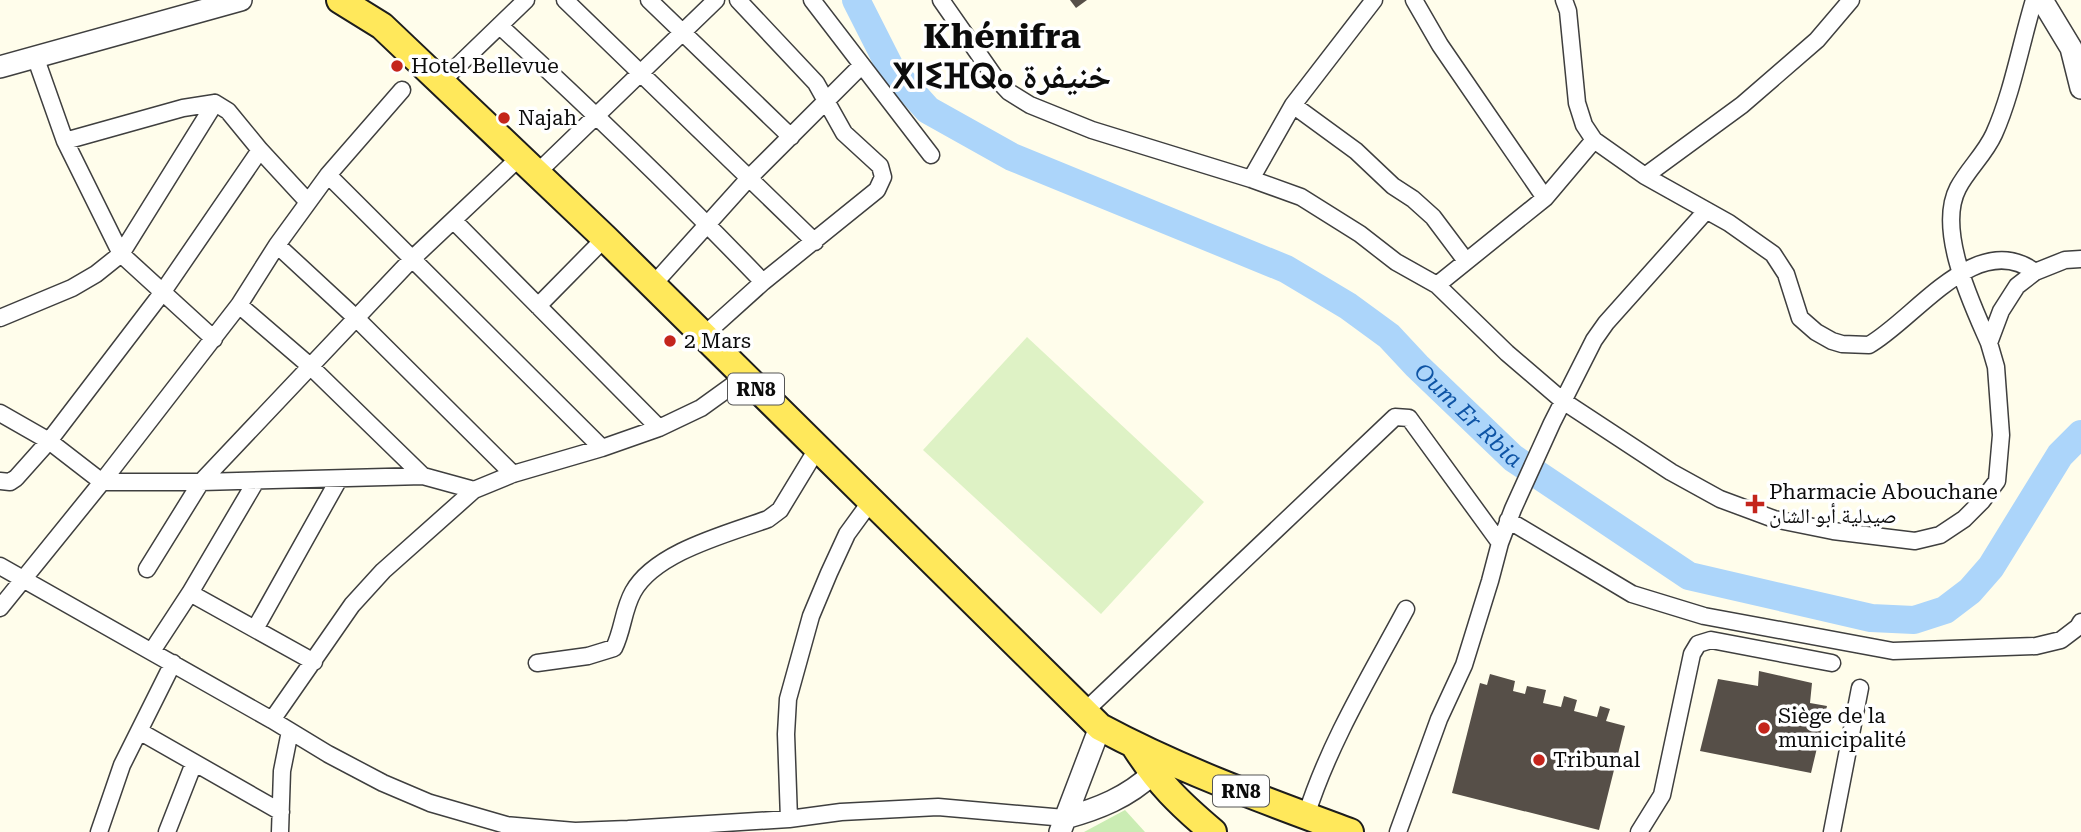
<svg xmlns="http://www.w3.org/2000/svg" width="2081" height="832" font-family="'Roboto Serif','Noto Naskh Arabic','Noto Sans Tifinagh',serif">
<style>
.green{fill:#caecb3}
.pitch{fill:#def2c5}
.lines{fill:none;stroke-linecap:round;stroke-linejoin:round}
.river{stroke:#acd5fa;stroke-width:28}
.building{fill:#564f48}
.minor-casing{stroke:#3f3f3f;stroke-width:19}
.tertiary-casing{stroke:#3f3f3f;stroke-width:24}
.primary-casing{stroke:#1d1d1d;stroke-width:30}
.minor{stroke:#fff;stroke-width:16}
.tertiary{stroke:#fff;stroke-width:21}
.primary{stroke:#ffe85b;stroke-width:26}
.poi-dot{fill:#c4251c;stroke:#fff;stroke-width:2.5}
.labels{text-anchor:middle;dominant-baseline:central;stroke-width:7;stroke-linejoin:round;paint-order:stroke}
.shield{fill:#fff;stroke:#555;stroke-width:2}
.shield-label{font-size:19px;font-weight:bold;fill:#0c0c0c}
.poi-label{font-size:21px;fill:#0c0c0c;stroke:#fff;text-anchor:start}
.water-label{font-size:23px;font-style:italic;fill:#0e54a5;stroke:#fff}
.town-label{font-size:35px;font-weight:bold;fill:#0c0c0c;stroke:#fff}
</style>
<rect width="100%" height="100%" fill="#fffdeb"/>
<!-- green -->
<path class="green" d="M1125 810 1145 832H1084Z"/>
<!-- pitch -->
<path class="pitch" d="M1027 337 1204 502 1101 614 923 450Z"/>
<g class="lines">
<!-- river -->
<path class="river" id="s1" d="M856 0 891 69 928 110 1012 157 1286 269 1348 306 1389 336 1417 366 1513 458 1689 576 1871 618 1914 620 1945 610 1970 591 1991 567 2060 455 2081 434"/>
</g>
<!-- building -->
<path class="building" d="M1070 0H1087L1076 8Z
M1759 671 1812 683 1810 703 1827 706 1811 773 1700 751 1718 679 1758 686Z
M1490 674 1515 681 1513 691 1525 694 1527 686 1546 690 1543 703 1561 707 1564 696 1577 700 1574 711 1597 717 1600 706 1610 709 1606 721 1625 726 1599 830 1452 793 1480 683 1487 685Z"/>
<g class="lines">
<defs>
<path id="minor" d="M565 0 815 242
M649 0 791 137
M812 0 931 155
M941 0 994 76 1009 92 1030 105 1092 130 1251 179 1301 197 1360 234 1396 262 1437 285 1507 353 1563 401 1671 472 1720 499 1774 519 1833 531 1915 541 1940 535 1964 519 1982 501 1997 481 2001 435 1996 367 1989 343 2001 311 2017 286 2035 272 2065 260 2081 259
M1414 0 1440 45 1545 198
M1564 0 1568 11 1577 103 1584 125 1594 140 1645 176 1729 223 1773 254 1786 274 1800 318 1816 332 1832 341 1842 344 1869 345C1915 319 1977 228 2035 272
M500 26C590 109 678 193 763 282
M36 59 65 141 121 254 214 339
M441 82 526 0
M1293 105 1356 151 1393 186 1413 199 1433 217 1466 261
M65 141 183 108 215 103 228 111 260 150 308 202
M537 173 716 0
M328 175 602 448
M1645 176 1742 105 1817 40 1851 0
M1251 179 1293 105 1374 0
M454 221 659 428
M277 245 357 319 513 474
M1437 285 1545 198 1594 140
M652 286 749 178 862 65
M239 305 310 366 423 476
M538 306 605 238
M0 318 72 288 96 274 121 254 215 103
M703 336 763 282 877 190 883 177 880 166 844 133 816 83 738 0
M1989 343C1972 304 1936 230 1958 188 1968 169 1985 154 1994 134 2012 94 2021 43 2034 0
M0 413 49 441 102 482 239 305 277 245 328 175 402 90
M0 481 10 482 16 478 49 441 162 293 260 150
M1508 520 1632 594 1704 616 1893 651 2036 646 2061 640 2078 627 2081 622
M0 566 272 720 328 754 383 783 430 803 506 825 575 831 628 829 789 819 841 812 938 807 1065 818
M147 569 201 482 412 259 520 157
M190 593 314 662
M0 608 102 482H201L423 476 474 490
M255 629 339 479
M152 651 190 593 256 481
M537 663 588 656 614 648C623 630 623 610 633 592 655 552 727 534 768 519L780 510 817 449
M1084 712 1395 417 1409 418 1500 543
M272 720 352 605 383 571 474 490 513 474 602 448 659 428 701 408 744 377
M139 731 281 812
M1306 816C1329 743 1370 676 1406 609
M789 819 786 734 788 699 811 616 829 573 847 534 871 501
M99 832 122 765 173 663
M167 832 194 763
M280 832 282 771 290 731
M1398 832 1439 719 1464 665 1490 581 1500 543 1513 509 1552 423 1594 340 1606 323 1706 211
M1639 832 1662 795 1692 654 1698 644 1711 640 1832 663
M1832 832 1860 688"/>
<path id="tertiary" d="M2042 0 2071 48 2081 88
M0 67 241 0
M1065 818C1098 809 1128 797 1152 774
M1060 832 1100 727"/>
<path id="primary" d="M340 0 382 26 605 238 1100 727C1180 770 1266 801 1350 832
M1134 745C1158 783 1180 804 1213 832"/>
</defs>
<!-- minor casing -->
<use href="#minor" class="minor-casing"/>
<!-- tertiary casing -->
<use href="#tertiary" class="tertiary-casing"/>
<!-- primary casing -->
<use href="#primary" class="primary-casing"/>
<!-- minor -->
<use href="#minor" class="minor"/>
<!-- tertiary -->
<use href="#tertiary" class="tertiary"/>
<!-- primary -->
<use href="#primary" class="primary"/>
</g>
<!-- markers -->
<g class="poi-dot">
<circle cx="397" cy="66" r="7"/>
<circle cx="504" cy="118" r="7"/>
<circle cx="670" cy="341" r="7"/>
<path d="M1751.5 493.5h7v7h7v7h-7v7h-7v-7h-7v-7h7z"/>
<circle cx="1764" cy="728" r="7"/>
<circle cx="1539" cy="760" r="7"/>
</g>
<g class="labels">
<!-- shield labels -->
<g class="shield">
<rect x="728" y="373.5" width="56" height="31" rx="5"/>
<rect x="1213" y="775.5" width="56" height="31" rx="5"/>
</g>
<g class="shield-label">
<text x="756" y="389">RN8</text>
<text x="1241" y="791">RN8</text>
</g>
<!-- poi labels -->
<g class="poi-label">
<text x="411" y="66">Hotel Bellevue</text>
<text x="518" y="118">Najah</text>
<text x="684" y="341">2 Mars</text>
<text x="1769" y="492">Pharmacie Abouchane<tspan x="1769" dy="24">صيدلية أبو الشان</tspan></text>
<text x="1778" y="716">Siège de la<tspan x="1778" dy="24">municipalité</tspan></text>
<text x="1553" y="760">Tribunal</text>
</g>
<!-- water labels -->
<g class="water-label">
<text stroke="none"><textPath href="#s1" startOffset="760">Oum Er Rbia</textPath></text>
</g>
<!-- town labels -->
<g class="town-label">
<text x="1002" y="36">Khénifra<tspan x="1002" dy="40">ⵅⵏⵉⴼⵕⴰ خنيفرة</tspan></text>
</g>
</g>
</svg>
